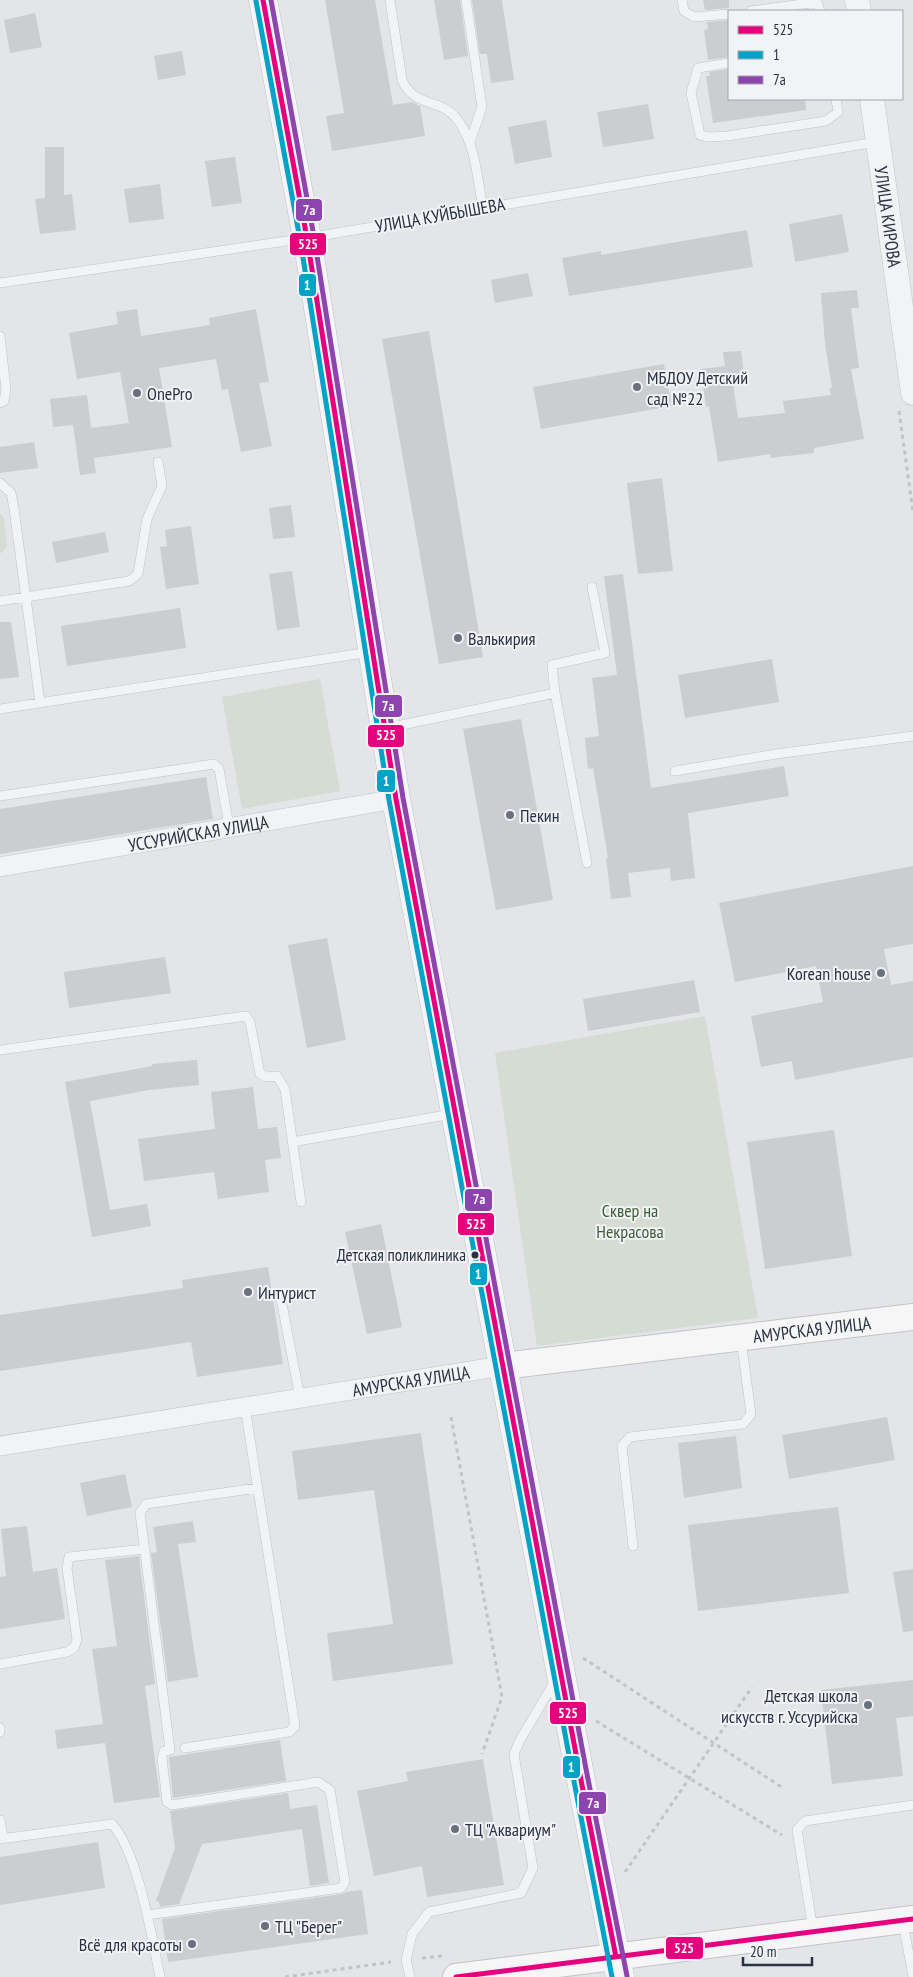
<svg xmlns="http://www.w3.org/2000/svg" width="913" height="1977" font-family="'PT Sans Narrow',sans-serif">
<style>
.green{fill:#d4dcd3}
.building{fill:#cbcdd0}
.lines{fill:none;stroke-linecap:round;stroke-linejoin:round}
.service-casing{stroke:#c1c3c6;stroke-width:10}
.minor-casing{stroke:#c1c3c6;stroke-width:20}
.tertiary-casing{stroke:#c1c3c6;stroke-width:25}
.secondary-casing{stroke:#c1c3c6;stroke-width:28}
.primary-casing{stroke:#bfc2c6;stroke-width:29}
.path{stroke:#c2c3c8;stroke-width:3;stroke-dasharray:4 4;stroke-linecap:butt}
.service{stroke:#f2f3f5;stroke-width:9}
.minor{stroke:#f2f3f5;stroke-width:19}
.tertiary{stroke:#f2f3f5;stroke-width:24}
.secondary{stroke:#f6f6f7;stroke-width:26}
.primary{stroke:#f6f6f7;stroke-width:28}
.bus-1-casing{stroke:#f1f3f7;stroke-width:9}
.bus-2-casing{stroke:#f1f3f7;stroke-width:9}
.bus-3-casing{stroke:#f1f3f7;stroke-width:9}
.bus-1{stroke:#e5007d;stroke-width:5}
.bus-2{stroke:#02a3c7;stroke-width:5}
.bus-3{stroke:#8e44ad;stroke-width:5}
.poi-dot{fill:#6a717c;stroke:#f1f3f7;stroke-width:2}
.bus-dot{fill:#293242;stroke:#f1f3f7;stroke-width:2}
.labels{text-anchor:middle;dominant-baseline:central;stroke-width:4;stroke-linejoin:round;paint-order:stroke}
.bus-label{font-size:17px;fill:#293242;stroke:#f1f3f7;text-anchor:end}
.street-label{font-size:18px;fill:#293242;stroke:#f1f3f7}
.poi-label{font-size:18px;fill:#293242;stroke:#f1f3f7;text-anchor:start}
.park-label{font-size:18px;fill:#3e5e36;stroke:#f1f3f7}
.line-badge{stroke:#f1f3f7;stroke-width:2}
.badge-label{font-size:14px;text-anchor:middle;font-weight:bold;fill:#fff}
</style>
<rect width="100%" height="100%" fill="#e3e5e8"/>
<!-- green -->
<path class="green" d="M0 514 4 517 7 546 0 554Z
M320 679 340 791 242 809 222 697Z
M705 1016 758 1318 537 1346 495 1053Z"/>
<!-- building -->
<path class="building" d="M325 0H375L393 105 412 102 420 106 425 136 332 151 326 116 344 113Z
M434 0H460L468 56 444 60Z
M472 0H502L514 80 491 83 487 54H480Z
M703 0H729V8L705 10Z
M35 13 42 47 10 53 4 20Z
M729 20V57L708 60 704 30 708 29 707 22Z
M182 51 186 75 158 80 154 56Z
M729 69V99H805L806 110 713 123 706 76H710L709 72Z
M648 104 654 139 603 147 597 112Z
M546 120 552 157 515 164 508 127Z
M45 147H64V195L72 194 76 230 40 234 35 199 45 198Z
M235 157 242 203 212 207 205 161Z
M160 184 164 219 129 223 124 189Z
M842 214 849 252 795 262 789 224Z
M747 230 753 267 569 296 562 258 601 251V255Z
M528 273 533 296 495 303 491 280Z
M857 290 859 308H851L859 368 851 369 864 439 814 448V453L770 458V454L718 462 709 406 706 407 701 369 725 366 723 352 741 351 744 374 732 376 738 418 785 413 783 401 831 395 829 388H832L825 344 821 293Z
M137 309 141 336 210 325 209 318 256 309 269 382 259 383 272 446 241 452 228 389 222 390 216 359 159 368 172 447 94 458 96 473 80 475 73 425 53 427 50 399 87 395 91 428 129 423 120 372 77 379 69 333 118 324 116 312Z
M429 331 483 657 439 664 382 339Z
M664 364 672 406 541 429 533 387Z
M34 442 38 468 0 473V447Z
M662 478 673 571 638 574 627 483Z
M291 505 295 537 273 539 269 508Z
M191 526 199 584 166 589 160 547 167 546 165 530Z
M105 532 109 552 56 563 52 542Z
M292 571 300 627 277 630 269 574Z
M623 574 651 788 784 766 789 796 688 813 695 878 671 881 670 868 628 873 631 897 611 899 606 858H608L593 768 588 769 585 738 599 736 592 678 617 675 604 576Z
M180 608 186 648 67 666 61 626Z
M0 622H11L19 677 0 679Z
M772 659 779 702 685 718 678 675Z
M521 719 553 900 496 910 463 729Z
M206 777 213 819 0 854V809Z
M913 866V944L884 949 891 985 913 981V1057L795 1080 792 1061 761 1067 751 1016 823 1002 816 966 735 982 719 903Z
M327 938 346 1040 307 1048 288 945Z
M165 957 171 993 69 1008 64 972Z
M694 980 700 1012 588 1031 583 999Z
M197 1060 199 1085 149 1090 90 1101 110 1210 147 1204 151 1226 92 1237 65 1082 152 1066V1064Z
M253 1087 258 1129 277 1127 281 1158 265 1160 269 1192 218 1199 214 1172 144 1181 138 1139 215 1129 211 1092Z
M834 1130 852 1256 765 1269 747 1142Z
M381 1224 402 1327 367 1334 345 1232Z
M268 1267 283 1364 197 1377 191 1342 0 1371V1315L183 1288 182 1280Z
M887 1417 895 1460 789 1479 782 1435Z
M421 1433 453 1664 333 1681 327 1633 393 1624 374 1490 298 1500 292 1451Z
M736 1436 742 1488 684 1498 678 1443Z
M125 1474 132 1507 87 1516 80 1483Z
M838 1507 849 1593 698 1611 688 1525Z
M193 1521 196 1542 178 1544 198 1677 168 1682 151 1553 157 1552 153 1527Z
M27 1526 33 1572 57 1568 65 1619 0 1629V1577L6 1576 1 1529Z
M139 1556 155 1684 145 1686 160 1797 114 1803 105 1743 57 1749 55 1730 103 1724 92 1649 117 1646 105 1560Z
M913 1569V1631L903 1632 893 1572Z
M913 1680V1716L896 1718 903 1776 832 1784 821 1690Z
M280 1740 286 1781 173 1798 169 1757Z
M483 1759 504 1885 427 1897 422 1866 374 1876 357 1791 408 1781 406 1772Z
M288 1793 290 1809 317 1805 329 1883 310 1886 302 1829 202 1844 179 1904 160 1907 159 1902 156 1901 175 1848 170 1811Z
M98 1842 105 1888 0 1905V1857Z
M362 1890 368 1934 168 1962 162 1919 342 1894 346 1892Z"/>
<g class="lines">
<defs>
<path id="service" d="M390 0 402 80C414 108 441 98 457 119 476 144 477 178 483 208
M466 0 482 107 470 142
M682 0 684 11 694 17 729 14
M751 11 817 2 820 11
M729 63 698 68 691 93 700 135 709 137 727 136 826 121 838 112 836 99
M0 283 307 238 876 142
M0 336 6 389 4 401 0 403
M0 483 11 493 14 509 40 703
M0 601 129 581 138 574 147 519 162 486 158 462
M555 693 552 665 605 653 592 587
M0 709 370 652
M387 728 555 693 587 863
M675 771 776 754 913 736
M0 796 214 764 219 769 229 826
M0 1050 246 1016 250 1022 260 1074 267 1077 277 1076 285 1089 301 1202
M292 1142 452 1114
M281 1299 300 1398
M633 1546 622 1446 630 1437 743 1424 751 1414 741 1339
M0 1664 67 1652 74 1648 77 1640 67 1568 69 1557 145 1549
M0 1728V1732
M185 1748 289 1732 295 1726 245 1407
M0 1820 3 1838
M0 1839 112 1824C138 1852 152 1938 160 1977
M147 1915 341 1888 345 1882 330 1790 318 1782 172 1805 167 1802 162 1758 164 1751 170 1750 140 1513 146 1504 257 1488
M903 1923 913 1976
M813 1930 797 1830 805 1821 913 1805
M410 1977 406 1960 412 1934 429 1912 521 1893 533 1868 514 1754 520 1740 555 1681"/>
<g id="minor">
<path id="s1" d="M0 867 396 799"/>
<path id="s2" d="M0 1446 502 1366"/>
</g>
<g id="tertiary">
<path d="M857 0 859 11"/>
<path id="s3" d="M872 99 913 393"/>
</g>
<g id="secondary">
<path id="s4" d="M502 1366 913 1317"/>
<path d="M456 1977 913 1919"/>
</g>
<path id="primary" d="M263 0 307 238 396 799 579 1770 620 1977"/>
</defs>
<!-- service casing -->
<use href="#service" class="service-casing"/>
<!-- minor casing -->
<use href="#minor" class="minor-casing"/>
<!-- tertiary casing -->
<use href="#tertiary" class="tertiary-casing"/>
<!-- secondary casing -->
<use href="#secondary" class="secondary-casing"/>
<!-- primary casing -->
<use href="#primary" class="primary-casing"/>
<!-- path -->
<path class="path" d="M899 411 913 512
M451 1417 502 1697 482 1754
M583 1658 783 1788
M596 1721 782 1835
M625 1872 752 1687
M422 1958 443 1956
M285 1977 391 1962"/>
<!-- service -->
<use href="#service" class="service"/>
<!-- minor -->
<use href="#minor" class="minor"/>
<!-- tertiary -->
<use href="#tertiary" class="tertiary"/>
<!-- secondary -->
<use href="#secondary" class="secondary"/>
<!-- primary -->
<use href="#primary" class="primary"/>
<defs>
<path id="bus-1" d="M263 0 307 238 396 799 579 1770 616 1957
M456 1977 913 1919"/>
<path id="bus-2" d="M256 1 300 239 389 800 572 1771 612 1977"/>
<path id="bus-3" d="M271 0 314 237 403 798 586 1769 627 1976"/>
</defs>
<!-- bus-1 casing -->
<use href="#bus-1" class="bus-1-casing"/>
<!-- bus-2 casing -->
<use href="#bus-2" class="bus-2-casing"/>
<!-- bus-3 casing -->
<use href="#bus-3" class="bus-3-casing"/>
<!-- bus-1 -->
<use href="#bus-1" class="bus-1"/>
<!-- bus-2 -->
<use href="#bus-2" class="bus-2"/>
<!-- bus-3 -->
<use href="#bus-3" class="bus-3"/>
</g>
<!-- markers -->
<g class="poi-dot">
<circle cx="637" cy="387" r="5"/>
<circle cx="137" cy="393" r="5"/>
<circle cx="458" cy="638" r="5"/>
<circle cx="510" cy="815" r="5"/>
<circle cx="881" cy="973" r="5"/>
<circle cx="248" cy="1292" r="5"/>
<circle cx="868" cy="1705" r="5"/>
<circle cx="455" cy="1829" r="5"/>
<circle cx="265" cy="1926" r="5"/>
<circle cx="192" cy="1944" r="5"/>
</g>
<circle class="bus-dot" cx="475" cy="1255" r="4.5"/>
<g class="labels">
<!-- bus labels -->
<g class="bus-label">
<text x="466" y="1255">Детская поликлиника</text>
</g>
<!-- street labels -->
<g class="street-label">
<text transform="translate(440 215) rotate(-10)">УЛИЦА КУЙБЫШЕВА</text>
<text stroke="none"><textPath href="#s3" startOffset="119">УЛИЦА КИРОВА</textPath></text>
<text stroke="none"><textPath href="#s1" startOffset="201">УССУРИЙСКАЯ УЛИЦА</textPath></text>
<text stroke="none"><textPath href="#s4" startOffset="312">АМУРСКАЯ УЛИЦА</textPath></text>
<text stroke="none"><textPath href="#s2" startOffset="416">АМУРСКАЯ УЛИЦА</textPath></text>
</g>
<!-- poi labels -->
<g class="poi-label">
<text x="647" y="377">МБДОУ Детский<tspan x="647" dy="21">сад №22</tspan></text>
<text x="147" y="393">OnePro</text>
<text x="468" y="638">Валькирия</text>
<text x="520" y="815">Пекин</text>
<text x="871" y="973" text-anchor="end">Korean house</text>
<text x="258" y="1292">Интурист</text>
<text x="858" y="1695" text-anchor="end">Детская школа<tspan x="858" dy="21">искусств г. Уссурийска</tspan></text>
<text x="465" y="1829">ТЦ "Аквариум"</text>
<text x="275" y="1926">ТЦ "Берег"</text>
<text x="182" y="1944" text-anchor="end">Всё для красоты</text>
</g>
<!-- park labels -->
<g class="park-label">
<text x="630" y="1210">Сквер на<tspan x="630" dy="21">Некрасова</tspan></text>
</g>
</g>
<g class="line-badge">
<rect x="295" y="198" width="28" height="24" rx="5" fill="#8e44ad"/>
<rect x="289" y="232" width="38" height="24" rx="5" fill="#e5007d"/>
<rect x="298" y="273" width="19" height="24" rx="5" fill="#02a3c7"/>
<rect x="374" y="694" width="29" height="24" rx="5" fill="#8e44ad"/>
<rect x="367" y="724" width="38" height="24" rx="5" fill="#e5007d"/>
<rect x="376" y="769" width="20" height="24" rx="5" fill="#02a3c7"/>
<rect x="464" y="1188" width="29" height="24" rx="5" fill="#8e44ad"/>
<rect x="457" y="1212" width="38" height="24" rx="5" fill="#e5007d"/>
<rect x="469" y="1262" width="19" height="24" rx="5" fill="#02a3c7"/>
<rect x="549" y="1701" width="38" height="24" rx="5" fill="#e5007d"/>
<rect x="562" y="1755" width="19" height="24" rx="5" fill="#02a3c7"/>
<rect x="578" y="1791" width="29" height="24" rx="5" fill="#8e44ad"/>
<rect x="665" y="1936" width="39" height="24" rx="5" fill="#e5007d"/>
</g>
<g class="badge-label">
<text x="309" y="215">7а</text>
<text x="308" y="249">525</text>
<text x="307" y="290">1</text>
<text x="388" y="711">7а</text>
<text x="386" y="740">525</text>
<text x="386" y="786">1</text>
<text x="479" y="1204">7а</text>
<text x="476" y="1229">525</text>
<text x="478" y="1279">1</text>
<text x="568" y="1718">525</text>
<text x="571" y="1772">1</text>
<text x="593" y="1808">7а</text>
<text x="684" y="1953">525</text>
</g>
<!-- legend -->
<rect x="728" y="10" width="175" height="90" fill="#f1f3f7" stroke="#a1a6af"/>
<rect x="738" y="26" width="25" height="8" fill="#e5007d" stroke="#a1a6af"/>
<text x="773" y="35" font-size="15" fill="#293242">525</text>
<rect x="738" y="51" width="25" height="8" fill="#02a3c7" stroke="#a1a6af"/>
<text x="773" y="60" font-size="15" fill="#293242">1</text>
<rect x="738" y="76" width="25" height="8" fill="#8e44ad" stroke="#a1a6af"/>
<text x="773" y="85" font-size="15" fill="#293242">7а</text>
<!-- scale -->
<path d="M743 1957v8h69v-8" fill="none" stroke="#293242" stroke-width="2.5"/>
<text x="750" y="1957" font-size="15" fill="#293242" stroke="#f1f3f7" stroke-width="4" paint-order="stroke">20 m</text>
</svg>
